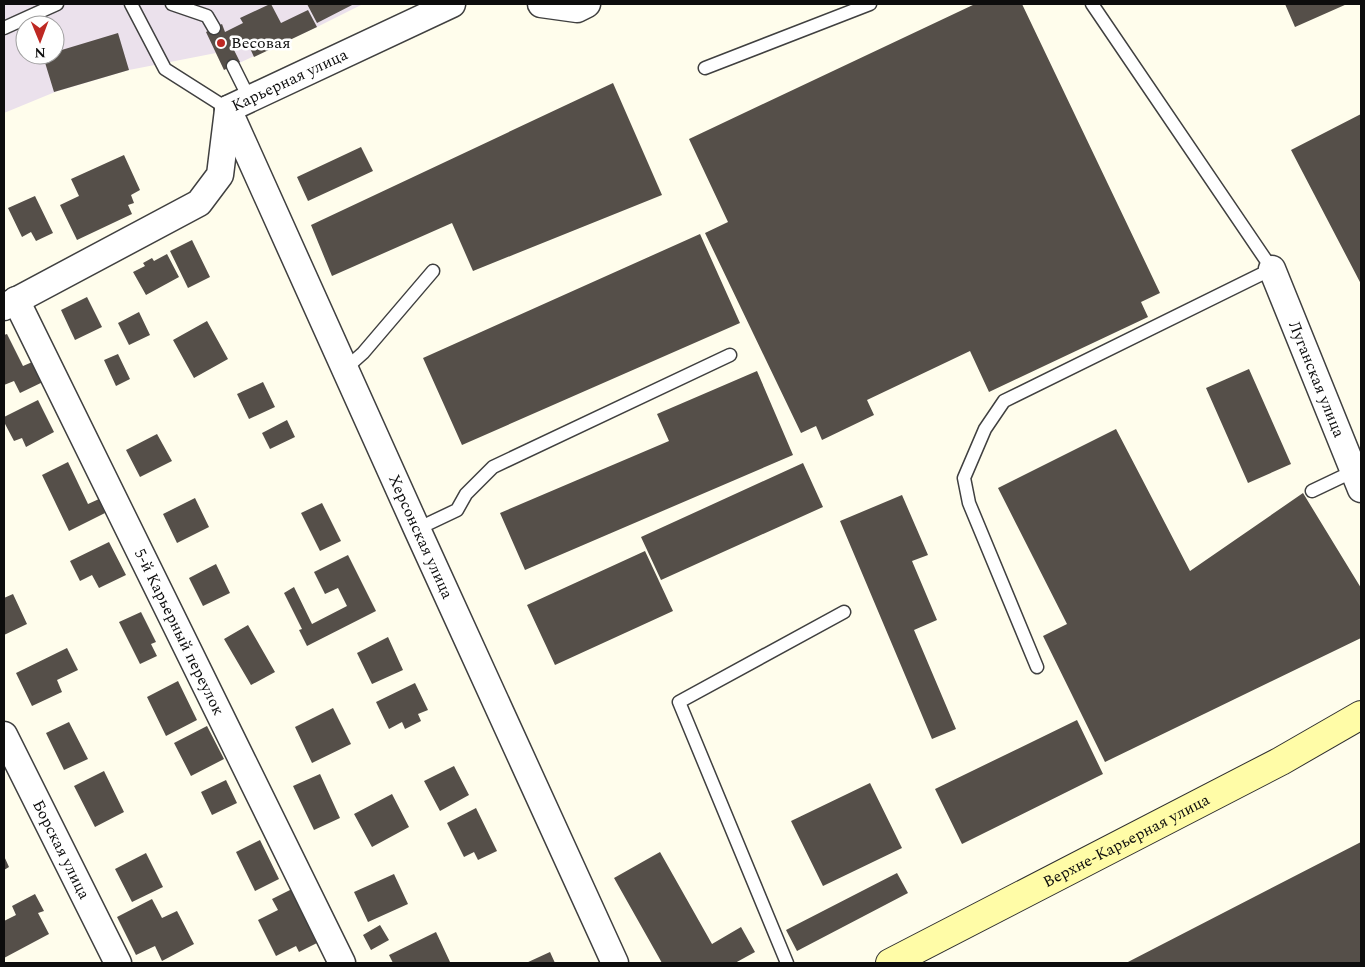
<svg xmlns="http://www.w3.org/2000/svg" width="1365" height="967" font-family="Spectral,serif">
<style>
.industrial{fill:#ebe1ec;fill-rule:evenodd}
.building{fill:#554f49}
.lines{fill:none;stroke-linecap:round;stroke-linejoin:round}
.lane-casing{stroke:#404040;stroke-width:15}
.street-casing{stroke:#404040;stroke-width:29}
.secondary-casing{stroke:#2f2f2f;stroke-width:30}
.lane{stroke:#fff;stroke-width:12}
.street{stroke:#fff;stroke-width:26}
.secondary{stroke:#fffca7;stroke-width:28}
.poi-dot{fill:#be2823;stroke:#fff;stroke-width:2}
.labels{text-anchor:middle;dominant-baseline:central;stroke-width:5;stroke-linejoin:round;paint-order:stroke}
.poi-label{font-size:16px;fill:#0d0d0d;stroke:#fff;text-anchor:start}
.street-label{font-size:16px;fill:#0d0d0d;stroke:#fff}
</style>
<rect width="100%" height="100%" fill="#fffdec"/>
<!-- industrial -->
<path class="industrial" d="M4 4H363L317 27 224 70 216 53 129 70 55 92 4 113ZM25 25H55V55H25Z"/>
<!-- building -->
<path class="building" d="M270 4H271L281 23 308 10 317 27 254 57 248 44 234 50 240 62 224 70 206 32 222 24 225 32 243 23 240 18Z
M307 4H354L317 23Z
M975 4H1022L1160 293 1141 302 1148 317 989 392 970 351 867 400 874 415 822 440 816 426 801 433 705 233 728 222 689 139Z
M1285 4H1347L1295 27Z
M118 33 129 70 54 92 43 56 55 55V52Z
M613 83 662 195 473 271 452 223 332 276 311 225Z
M1361 114V284L1291 150Z
M361 147 373 171 308 201 297 177Z
M124 155 140 190 131 195 134 203 128 205 132 214 77 240 60 205 79 196 71 179Z
M35 196 53 233 36 241 31 232 22 237 8 208Z
M700 234 740 323 462 445 423 358Z
M192 240 210 277 188 288 170 251Z
M167 254 179 277 146 295 133 272 145 266 143 263 152 258 154 261Z
M87 297 102 327 75 340 61 310Z
M139 312 150 335 129 345 118 323Z
M207 321 228 359 194 378 173 340Z
M7 334 23 366 37 360 47 380 20 393 14 381 4 385V335Z
M118 354 130 379 116 386 104 360Z
M1249 369 1291 464 1248 483 1206 388Z
M757 371 793 455 525 570 500 513 669 441 657 414Z
M263 382 275 407 249 419 237 394Z
M38 400 54 432 26 447 22 438 14 441 4 422V417Z
M287 420 295 437 270 449 262 433Z
M1116 429 1190 571 1303 493 1361 588V638L1105 762 1043 636 1067 624 998 488Z
M157 434 172 461 140 477 126 450Z
M68 462 88 504 99 499 105 513 69 531 42 475Z
M803 463 823 507 661 580 641 537Z
M902 495 928 555 912 561 937 620 914 630 956 729 932 739 840 521Z
M195 498 209 527 177 543 163 514Z
M322 503 341 541 320 551 301 513Z
M109 542 126 575 99 588 92 575 80 581 70 561Z
M645 551 673 611 555 665 527 605Z
M348 555 376 611 307 646 299 630 302 629 284 593 294 587 312 624 347 606 338 588 325 594 314 572Z
M216 564 230 593 203 606 189 578Z
M13 594 27 624 4 635V598Z
M141 612 156 642 151 644 157 656 140 664 119 622Z
M248 625 275 672 251 685 224 639Z
M388 637 403 670 372 684 357 653Z
M67 648 78 670 57 680 62 692 32 706 16 673Z
M178 681 197 720 166 736 147 697Z
M415 683 428 710 418 714 421 721 405 729 402 722 389 729 376 702Z
M333 708 351 744 312 763 295 727Z
M1077 720 1103 774 962 844 935 789Z
M69 722 88 759 64 770 46 733Z
M207 726 224 759 191 776 174 743Z
M454 766 469 795 440 811 424 781Z
M104 771 124 812 95 827 74 786Z
M320 774 340 818 314 830 293 786Z
M226 780 237 803 212 815 201 792Z
M870 783 902 848 823 886 791 821Z
M392 794 409 827 372 847 354 814Z
M476 808 497 851 478 860 474 852 464 857 447 823Z
M260 840 279 879 255 891 236 852Z
M1361 842V963H1126Z
M660 852 712 944 741 927 755 952 735 963H662L614 878Z
M146 853 163 887 132 902 115 869Z
M4 856 9 867 4 870Z
M897 873 908 893 797 951 786 930Z
M394 874 408 904 368 922 354 892Z
M292 889 319 942 299 952 296 946 276 956 258 920 278 910 272 899Z
M35 894 44 911 38 913 49 934 4 958V921L16 915 12 906Z
M152 899 162 918 177 911 194 944 162 961 155 946 136 955 117 917Z
M380 925 389 940 371 950 363 935Z
M436 932 450 962 448 963H393L389 955Z
M550 952 555 963H526Z"/>
<g class="lines">
<defs>
<path id="lane" d="M131 4 165 69 228 109
M172 4 207 16 214 28
M4 28 57 4
M233 66 249 98
M705 68 870 4
M345 369 363 353 433 271
M1312 491 1354 471
M417 529 457 510 466 494 493 467 730 355
M1037 667 969 503 964 478 985 429 1004 401 1272 269 1092 4
M787 963 679 702 844 612"/>
<g id="street">
<path d="M541 4 577 9 587 4"/>
<path id="s1" d="M228 109 417 529 615 963"/>
<path id="s2" d="M228 109 452 4"/>
<path id="s3" d="M1272 269 1361 489"/>
<path id="s4" d="M16 300 342 963"/>
<path d="M4 307 199 203 220 175 228 110"/>
<path id="s5" d="M4 735 118 963"/>
</g>
<g id="secondary">
<path id="s6" d="M890 963 1281 761 1361 715"/>
</g>
</defs>
<!-- lane casing -->
<use href="#lane" class="lane-casing"/>
<!-- street casing -->
<use href="#street" class="street-casing"/>
<!-- secondary casing -->
<use href="#secondary" class="secondary-casing"/>
<!-- lane -->
<use href="#lane" class="lane"/>
<!-- street -->
<use href="#street" class="street"/>
<!-- secondary -->
<use href="#secondary" class="secondary"/>
</g>
<!-- markers -->
<circle class="poi-dot" cx="221" cy="43" r="5"/>
<g class="labels">
<!-- poi labels -->
<g class="poi-label">
<text x="231" y="43">Весовая</text>
</g>
<!-- street labels -->
<g class="street-label">
<text stroke="none"><textPath href="#s2" startOffset="68">Карьерная улица</textPath></text>
<text stroke="none"><textPath href="#s3" startOffset="119">Луганская улица</textPath></text>
<text stroke="none"><textPath href="#s1" startOffset="469">Херсонская улица</textPath></text>
<text stroke="none"><textPath href="#s4" startOffset="370">5-й Карьерный переулок</textPath></text>
<text stroke="none"><textPath href="#s6" startOffset="266">Верхне-Карьерная улица</textPath></text>
<text stroke="none"><textPath href="#s5" startOffset="128">Борская улица</textPath></text>
</g>
</g>
<!-- border -->
<rect width="1365" height="967" fill="none" stroke="#0d0d0d" stroke-width="10"/>
<!-- north arrow -->
<g transform="translate(40 40) rotate(179)"><circle r="24" fill="#ffffff" stroke="#9e9e9e"/>
<path d="M0-4L9 19L0 12L-9 19Z" fill="#be2823"/>
<text y="-8" font-size="14" font-weight="bold" text-anchor="middle" fill="#0d0d0d">N</text>
</g>
</svg>
